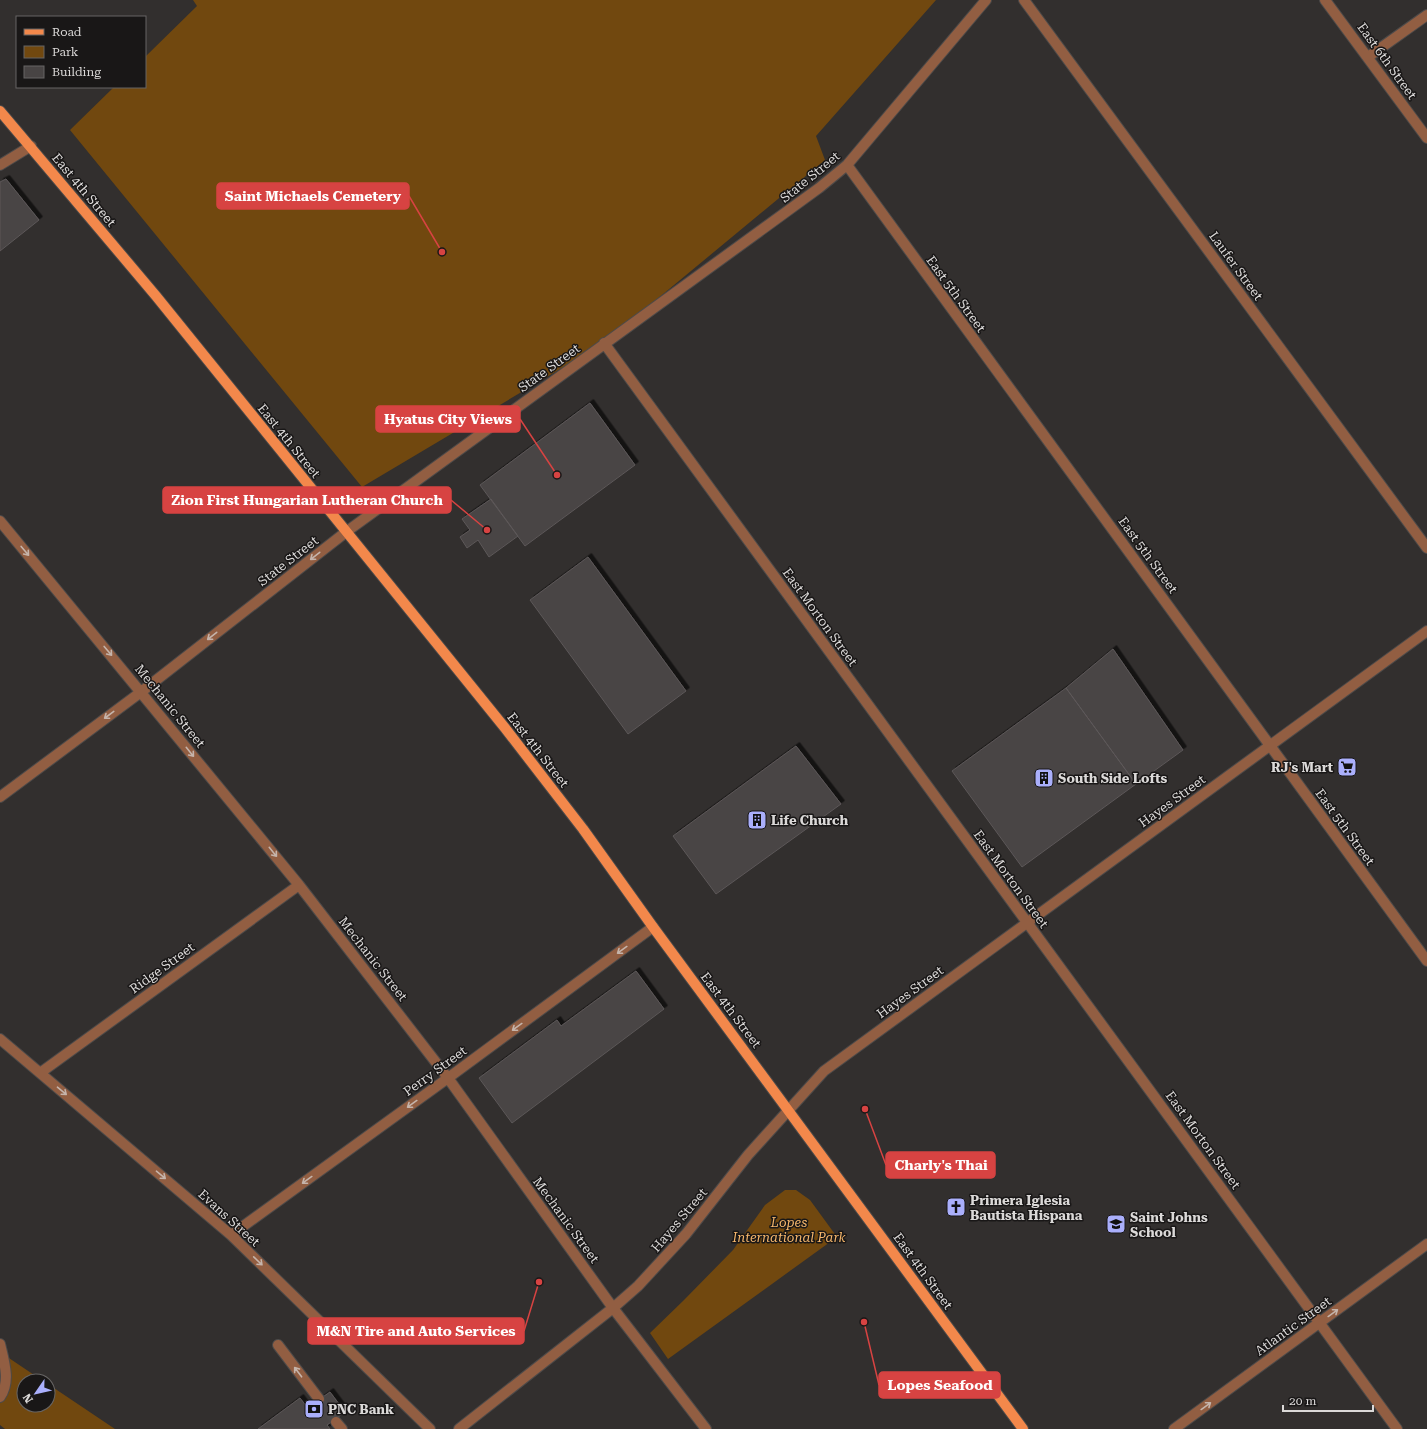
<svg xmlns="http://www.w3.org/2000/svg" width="1427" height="1429" font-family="'Roboto Serif',serif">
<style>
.green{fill:#71480f}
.building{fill:#484444;stroke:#5d5859;filter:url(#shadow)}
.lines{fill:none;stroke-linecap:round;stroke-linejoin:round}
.minor-tunnel{stroke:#4b4848;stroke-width:10;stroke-dasharray:10 5;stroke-linecap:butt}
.minor-casing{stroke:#4d4a49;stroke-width:12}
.major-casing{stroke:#4d4a49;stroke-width:12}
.minor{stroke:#925e42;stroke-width:10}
.major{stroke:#f3884b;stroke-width:10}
.oneway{stroke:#c5b4ab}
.labels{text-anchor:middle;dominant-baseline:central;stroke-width:3;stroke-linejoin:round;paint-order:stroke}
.street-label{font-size:13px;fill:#dbd9d8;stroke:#191717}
.poi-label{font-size:13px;font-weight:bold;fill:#dbd9d8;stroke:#191717;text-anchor:start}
.park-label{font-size:13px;font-style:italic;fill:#f6b76c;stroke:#191717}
.leader{fill:none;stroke:#d74342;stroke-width:1.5}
.callout-dot{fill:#d74342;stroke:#191717;stroke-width:1.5}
.callout{fill:#d74342;stroke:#d74342;stroke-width:1.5}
.callout-label{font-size:14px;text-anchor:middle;font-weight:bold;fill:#fff}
</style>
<defs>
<filter id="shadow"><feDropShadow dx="3.5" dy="-3.5" stdDeviation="0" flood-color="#0009"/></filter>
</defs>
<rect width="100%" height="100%" fill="#322f2e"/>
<!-- green -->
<path class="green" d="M193 0H936L816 136 825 160 604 343 362 487 70 130 114 87H145V57L197 6Z
M785 1190H796L810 1200 837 1237 668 1359 650 1333 684 1300 733 1250 765 1205Z
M0 1352 43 1381H24V1405H48V1384L115 1429H5L0 1425Z"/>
<!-- building -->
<path class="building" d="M6 179 39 220 0 251V182Z
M590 403 635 465 525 546 480 485Z
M491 499 518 536 489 557 478 540 467 548 460 537 470 530 462 519Z
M588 557 686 691 628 734 530 600Z
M1113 649 1183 750 1136 784 1066 688Z
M1066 688 1136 784 1022 867 952 771Z
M796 746 841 804 716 894 673 836Z
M636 971 664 1009 512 1123 479 1078 557 1020 561 1026Z
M330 1392 345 1412 327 1425 330 1429H258L300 1398 306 1406 311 1402 313 1404Z"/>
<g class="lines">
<!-- minor-tunnel -->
<path class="minor-tunnel" d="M319 1399 336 1422"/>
<defs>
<path id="minor" d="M1024 0 1427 548
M1325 0 1427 138
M1368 57 1427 15
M0 165 31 146
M847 165 1427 961
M604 343 1397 1429
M0 521 299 885 448 1078 613 1308 706 1429
M0 797 141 692 346 532 819 188 847 165 986 0
M0 1039 231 1235 430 1429
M40 1073 299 885
M231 1235 448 1078 653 927
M0 1344C4 1361 11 1382 0 1397
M278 1345 319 1399
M336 1422 342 1429
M459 1429 613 1308 638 1286 686 1234 748 1155 824 1071 1427 631
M1174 1429 1427 1244"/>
<path id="major" d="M0 111 156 296 505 728 583 829 653 927 1023 1429"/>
</defs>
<!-- minor casing -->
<use href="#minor" class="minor-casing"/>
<!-- major casing -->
<use href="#major" class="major-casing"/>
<!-- minor -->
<use href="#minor" class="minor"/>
<!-- major -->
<use href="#major" class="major"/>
</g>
<!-- one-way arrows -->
<defs><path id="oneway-shaft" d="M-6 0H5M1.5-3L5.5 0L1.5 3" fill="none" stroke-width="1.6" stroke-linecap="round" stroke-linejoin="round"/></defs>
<g class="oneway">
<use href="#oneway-shaft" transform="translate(25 551) rotate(50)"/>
<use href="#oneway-shaft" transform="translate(315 556) rotate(142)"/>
<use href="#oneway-shaft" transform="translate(212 636) rotate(142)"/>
<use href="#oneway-shaft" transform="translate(108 651) rotate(50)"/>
<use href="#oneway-shaft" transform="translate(109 715) rotate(143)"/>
<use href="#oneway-shaft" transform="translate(190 752) rotate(51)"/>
<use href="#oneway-shaft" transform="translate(273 852) rotate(51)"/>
<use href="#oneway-shaft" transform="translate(622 950) rotate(144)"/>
<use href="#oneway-shaft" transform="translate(517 1027) rotate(144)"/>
<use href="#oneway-shaft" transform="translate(62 1091) rotate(40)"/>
<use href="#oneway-shaft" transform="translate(412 1104) rotate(144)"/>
<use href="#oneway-shaft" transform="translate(161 1175) rotate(40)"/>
<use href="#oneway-shaft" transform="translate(307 1180) rotate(144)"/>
<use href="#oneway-shaft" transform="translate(258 1261) rotate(44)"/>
<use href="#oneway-shaft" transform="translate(1333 1313) rotate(-36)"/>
<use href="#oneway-shaft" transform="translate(298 1372) rotate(-127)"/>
<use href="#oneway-shaft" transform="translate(1206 1406) rotate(-36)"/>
</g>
<!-- icons -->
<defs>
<symbol id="supermarket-square" viewBox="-11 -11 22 22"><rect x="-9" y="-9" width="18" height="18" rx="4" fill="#aaaffb" stroke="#191717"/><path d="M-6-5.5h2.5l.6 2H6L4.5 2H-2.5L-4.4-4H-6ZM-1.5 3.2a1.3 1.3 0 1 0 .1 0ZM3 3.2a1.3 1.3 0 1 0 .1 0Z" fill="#111"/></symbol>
<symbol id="building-square" viewBox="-11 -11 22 22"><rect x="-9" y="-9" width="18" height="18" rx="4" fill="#aaaffb" stroke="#191717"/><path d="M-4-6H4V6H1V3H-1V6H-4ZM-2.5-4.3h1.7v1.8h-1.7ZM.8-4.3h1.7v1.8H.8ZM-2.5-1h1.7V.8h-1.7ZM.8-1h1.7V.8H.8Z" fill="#111"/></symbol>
<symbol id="church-square" viewBox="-11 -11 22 22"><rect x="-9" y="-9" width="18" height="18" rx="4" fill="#aaaffb" stroke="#191717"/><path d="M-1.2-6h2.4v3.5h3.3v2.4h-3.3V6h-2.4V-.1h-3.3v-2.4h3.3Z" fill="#111"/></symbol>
<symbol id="school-square" viewBox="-11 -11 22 22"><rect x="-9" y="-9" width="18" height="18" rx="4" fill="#aaaffb" stroke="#191717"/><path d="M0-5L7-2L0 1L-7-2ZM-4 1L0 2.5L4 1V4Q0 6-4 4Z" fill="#111"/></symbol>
<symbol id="bank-square" viewBox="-11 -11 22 22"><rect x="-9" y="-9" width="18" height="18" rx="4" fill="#aaaffb" stroke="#191717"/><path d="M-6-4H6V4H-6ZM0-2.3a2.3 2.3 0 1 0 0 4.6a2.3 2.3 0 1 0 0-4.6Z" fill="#111"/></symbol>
</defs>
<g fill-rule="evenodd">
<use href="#supermarket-square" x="1336" y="756" width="22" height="22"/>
<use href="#building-square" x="1033" y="767" width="22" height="22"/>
<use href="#building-square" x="746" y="809" width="22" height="22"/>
<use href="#church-square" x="945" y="1196" width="22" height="22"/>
<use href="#school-square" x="1105" y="1213" width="22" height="22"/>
<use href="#bank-square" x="303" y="1398" width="22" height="22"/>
</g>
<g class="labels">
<!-- street labels -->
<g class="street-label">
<text transform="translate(1387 61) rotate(54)">East 6th Street</text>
<text transform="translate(810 177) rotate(-39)">State Street</text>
<text transform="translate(84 190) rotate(50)">East 4th Street</text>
<text transform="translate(1236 266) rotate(54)">Laufer Street</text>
<text transform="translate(956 294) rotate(54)">East 5th Street</text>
<text transform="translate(549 368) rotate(-36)">State Street</text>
<text transform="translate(289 441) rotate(51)">East 4th Street</text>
<text transform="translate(1148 555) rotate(54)">East 5th Street</text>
<text transform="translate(288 561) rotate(-38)">State Street</text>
<text transform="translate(820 617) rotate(54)">East Morton Street</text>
<text transform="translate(170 706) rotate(51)">Mechanic Street</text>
<text transform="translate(538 750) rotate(52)">East 4th Street</text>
<text transform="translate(1172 801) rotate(-36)">Hayes Street</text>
<text transform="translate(1345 827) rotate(54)">East 5th Street</text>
<text transform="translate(1011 879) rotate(54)">East Morton Street</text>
<text transform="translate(373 959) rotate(52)">Mechanic Street</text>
<text transform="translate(162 968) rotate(-36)">Ridge Street</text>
<text transform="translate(910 992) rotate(-36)">Hayes Street</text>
<text transform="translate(731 1010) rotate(53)">East 4th Street</text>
<text transform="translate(435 1071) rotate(-36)">Perry Street</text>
<text transform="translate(1203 1140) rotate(54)">East Morton Street</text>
<text transform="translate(229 1218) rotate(42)">Evans Street</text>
<text transform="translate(566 1220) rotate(54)">Mechanic Street</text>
<text transform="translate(679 1220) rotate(-50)">Hayes Street</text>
<text transform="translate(923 1271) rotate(54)">East 4th Street</text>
<text transform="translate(1293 1326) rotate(-36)">Atlantic Street</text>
</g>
<!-- poi labels -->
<g class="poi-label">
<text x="1333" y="767" text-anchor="end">RJ's Mart</text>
<text x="1058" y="778">South Side Lofts</text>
<text x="771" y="820">Life Church</text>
<text x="970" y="1200">Primera Iglesia<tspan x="970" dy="15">Bautista Hispana</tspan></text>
<text x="1130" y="1217">Saint Johns<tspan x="1130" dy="15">School</tspan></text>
<text x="328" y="1409">PNC Bank</text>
</g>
<!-- park labels -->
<g class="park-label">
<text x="789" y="1222">Lopes<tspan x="789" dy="15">International Park</tspan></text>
</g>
</g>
<!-- callouts -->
<path class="leader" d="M442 252L409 196M557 475L520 419M487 530L451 500M865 1109L886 1165M539 1282L524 1331M864 1322L879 1385"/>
<g class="callout-dot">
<circle cx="442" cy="252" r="4"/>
<circle cx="557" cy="475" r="4"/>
<circle cx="487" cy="530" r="4"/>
<circle cx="865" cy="1109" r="4"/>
<circle cx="539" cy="1282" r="4"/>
<circle cx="864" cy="1322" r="4"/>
</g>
<g class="callout">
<rect x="217" y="183" width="192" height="26" rx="4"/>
<rect x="376" y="406" width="144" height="26" rx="4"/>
<rect x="163" y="487" width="288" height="26" rx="4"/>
<rect x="886" y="1152" width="109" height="26" rx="4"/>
<rect x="308" y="1318" width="216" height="26" rx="4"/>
<rect x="879" y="1372" width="121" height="26" rx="4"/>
</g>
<g class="callout-label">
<text x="313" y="201">Saint Michaels Cemetery</text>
<text x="448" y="424">Hyatus City Views</text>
<text x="307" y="505">Zion First Hungarian Lutheran Church</text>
<text x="941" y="1170">Charly's Thai</text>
<text x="416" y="1336">M&amp;N Tire and Auto Services</text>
<text x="940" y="1390">Lopes Seafood</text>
</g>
<!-- legend -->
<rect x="16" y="16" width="130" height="72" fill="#191717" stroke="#676564"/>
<rect x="24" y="29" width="20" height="6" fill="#f3884b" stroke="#676564"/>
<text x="52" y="36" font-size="12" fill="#dbd9d8">Road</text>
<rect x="24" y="46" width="20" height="12" fill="#71480f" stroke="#676564"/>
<text x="52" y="56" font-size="12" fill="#dbd9d8">Park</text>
<rect x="24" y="66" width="20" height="12" fill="#484444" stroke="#676564"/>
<text x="52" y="76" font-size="12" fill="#dbd9d8">Building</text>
<!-- north arrow -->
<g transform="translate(36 1393) rotate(236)"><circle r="19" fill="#191717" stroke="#676564"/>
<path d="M0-3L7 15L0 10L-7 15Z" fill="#aaaffb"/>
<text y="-6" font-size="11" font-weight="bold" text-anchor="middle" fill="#dbd9d8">N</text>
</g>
<!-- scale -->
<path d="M1283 1405v6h90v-6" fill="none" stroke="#dbd9d8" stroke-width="2"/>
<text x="1289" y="1405" font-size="12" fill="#dbd9d8" stroke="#191717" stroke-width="3" paint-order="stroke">20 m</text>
</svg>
